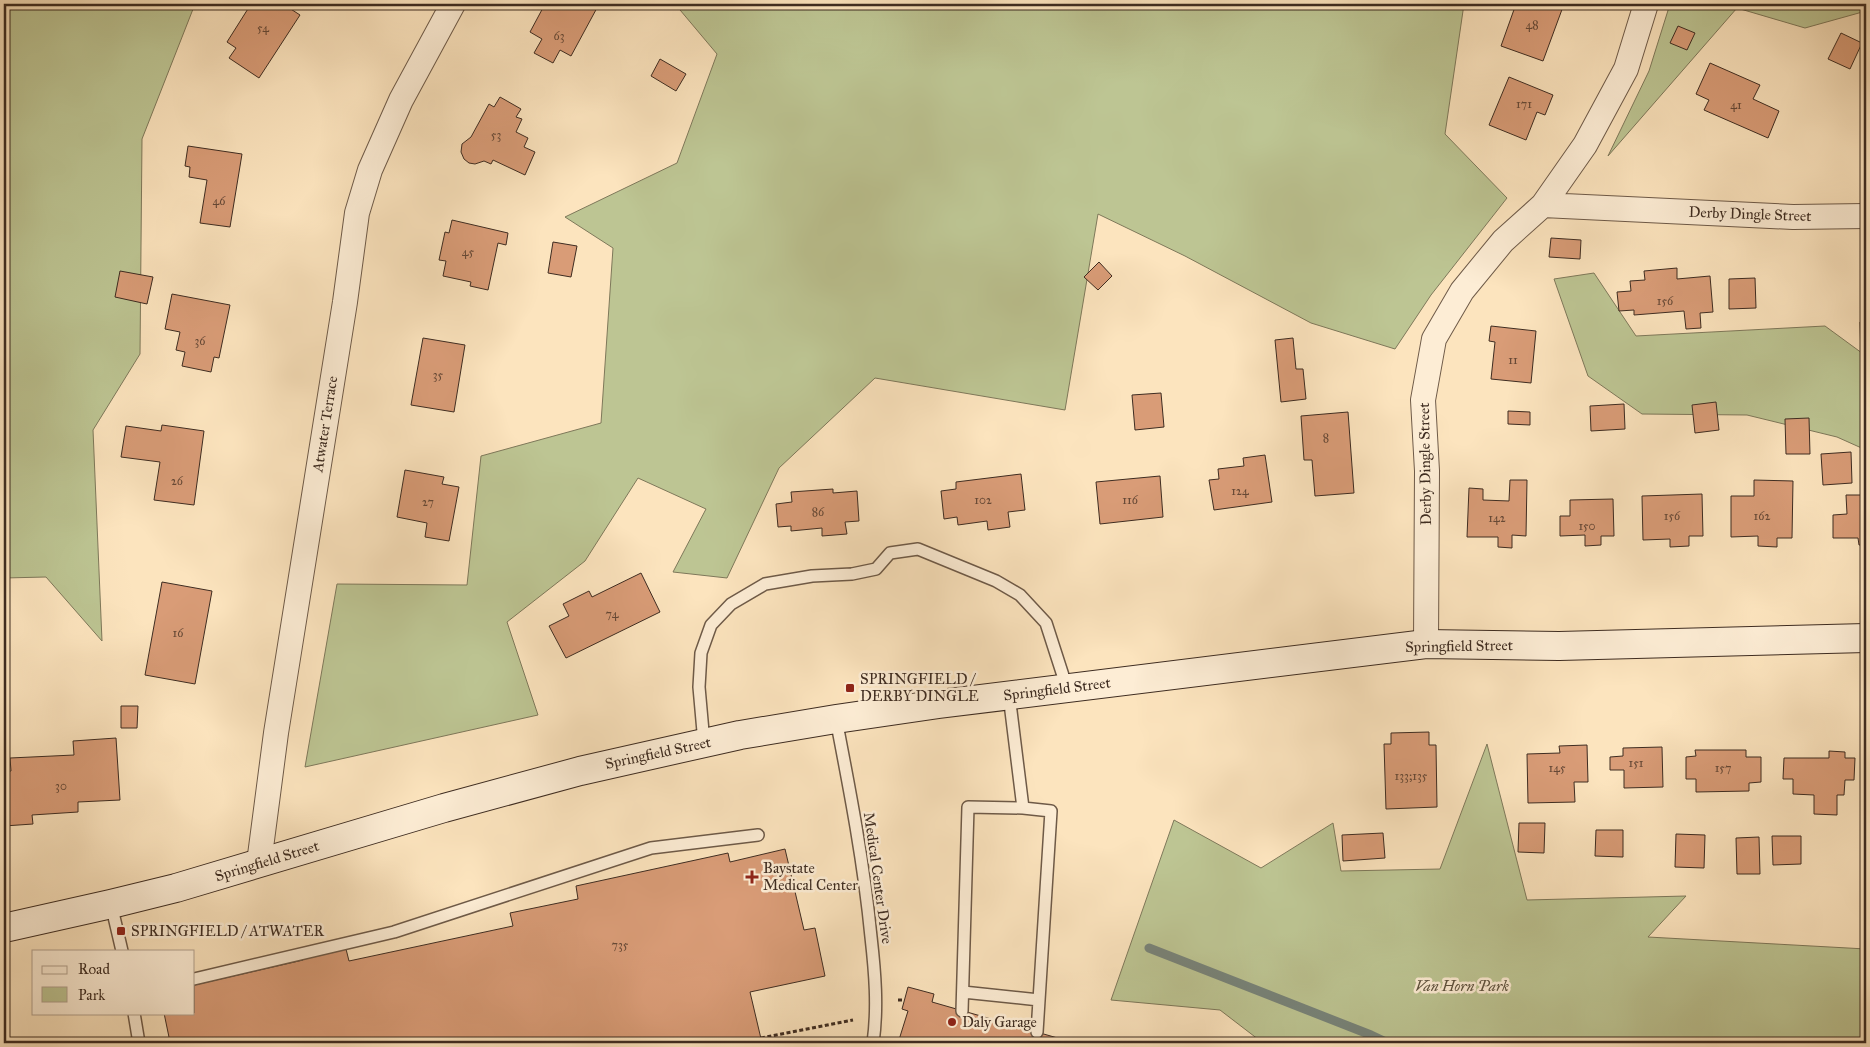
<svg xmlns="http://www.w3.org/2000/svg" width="1870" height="1047" font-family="'IM FELL Great Primer',serif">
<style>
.green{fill:#bdc593;stroke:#7e785a}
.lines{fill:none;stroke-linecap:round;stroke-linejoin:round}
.stream{stroke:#78847a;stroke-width:9}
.building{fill:#d99c77;stroke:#3e2c21}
.lane-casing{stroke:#6e5a48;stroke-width:14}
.street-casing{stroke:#6e5a48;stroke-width:26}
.secondary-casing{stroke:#3e2c21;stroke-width:30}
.path{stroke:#3e2c21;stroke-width:3;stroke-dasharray:4 2.5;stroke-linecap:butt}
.lane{stroke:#fdedd5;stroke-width:11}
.street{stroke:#fdedd5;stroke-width:24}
.secondary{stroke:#fdedd5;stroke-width:28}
.poi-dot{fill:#8f2418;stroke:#fdedd5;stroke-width:2}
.labels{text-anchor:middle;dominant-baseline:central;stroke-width:5;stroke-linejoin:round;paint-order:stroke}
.number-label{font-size:12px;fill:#654836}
.street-label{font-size:15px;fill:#3e2c21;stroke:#fdedd5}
.poi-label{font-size:15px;fill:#3e2c21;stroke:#fdedd5;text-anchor:start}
.park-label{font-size:15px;font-style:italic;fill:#5e523e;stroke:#fdedd5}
</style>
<rect width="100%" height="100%" fill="#fce4be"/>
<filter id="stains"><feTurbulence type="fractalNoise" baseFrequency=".004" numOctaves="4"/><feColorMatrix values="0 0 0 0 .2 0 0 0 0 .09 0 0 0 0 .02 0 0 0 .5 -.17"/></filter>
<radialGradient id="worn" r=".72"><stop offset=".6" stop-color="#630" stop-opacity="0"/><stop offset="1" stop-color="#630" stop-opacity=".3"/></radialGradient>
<!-- green -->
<path class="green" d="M4 4H195L142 139 140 354 93 430 102 641 46 577 4 578Z
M675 4H1464L1445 134 1507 198 1431 295 1395 349 1311 323 1185 256 1098 214 1065 410 875 378 779 468 727 578 673 572 706 509 638 478 585 561 507 622 538 715 305 767 337 584 467 585 481 456 601 423 613 248 565 217 677 163 717 54Z
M1670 4H1866V11L1805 28 1737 8 1608 156 1649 71Z
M1594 273 1636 336 1825 326 1866 356V450L1837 437 1747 415 1642 414 1588 376 1554 279Z
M1487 744 1527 900 1686 896 1648 937 1866 949V1043H1263L1220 1010 1111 1000 1174 820 1261 868 1333 823 1341 871 1440 869Z"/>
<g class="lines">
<!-- stream -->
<path class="stream" d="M1149 948 1371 1035 1388 1043"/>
</g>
<!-- building -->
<path class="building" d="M251 4H283L300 15 259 78 229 58 236 48 227 42Z
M545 4H595L598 6 571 56 560 50 553 63 534 53 542 39 530 32Z
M1516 4H1564L1543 61 1501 46Z
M1678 26 1695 33 1687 50 1670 43Z
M1841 33 1862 43 1850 69 1828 59Z
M660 59 686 74 676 91 651 76Z
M1710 63 1760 85 1753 99 1779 111 1768 138 1704 110 1709 100 1696 94Z
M1509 77 1553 95 1545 115 1537 112 1526 140 1489 125Z
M500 97 521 109 516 117 522 119 516 132 528 138 524 147 535 152 525 175 493 160 491 164 484 161 475 164 469 163 464 159 461 152 462 144 471 137 489 104 494 107Z
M188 146 242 154 230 227 200 223 207 180 189 177 190 167 185 166Z
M452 220 508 233 506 245 498 243 488 290 470 286 471 282 443 276 446 261 439 260 445 232 449 233Z
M1551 238 1581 240 1580 259 1549 257Z
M553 242 577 246 571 277 548 273Z
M1099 262 1112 276 1098 290 1084 277Z
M1677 268V279L1710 276 1713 312 1700 313 1701 328 1686 329 1684 311 1634 315V310L1619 311 1617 292 1631 291 1630 281 1645 280 1644 271Z
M120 271 153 277 147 304 115 297Z
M1755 278 1756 308 1729 309V279Z
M172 294 230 305 219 358 214 357 211 372 182 366 185 352 176 350 180 332 165 329Z
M1860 322H1866V361H1861Z
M1491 326 1536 331 1531 383 1491 379 1495 342 1489 341Z
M423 338 465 345 454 412 411 405Z
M1293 338 1296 369H1303L1306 399 1281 402 1275 340Z
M1161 393 1164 427 1135 430 1132 395Z
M1716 402 1719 430 1695 433 1692 405Z
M1624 404 1625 429 1591 431 1590 406Z
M1508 411 1530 412V425L1508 424Z
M1348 412 1354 493 1315 496 1312 460H1304L1301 416Z
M1809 418 1810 454H1786L1785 419Z
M162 425 204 431 194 505 154 500 160 462 121 457 126 426 161 431Z
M1851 452 1852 483 1823 485 1821 454Z
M1265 455 1272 502 1214 510 1209 480 1219 479 1218 469 1244 466 1243 458Z
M405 470 444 477 442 484 459 487 449 541 425 537 427 523 397 517Z
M1021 474 1025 510 1008 512 1010 527 988 530 987 521 958 525 957 517 944 519 941 491 956 489V482Z
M1160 476 1163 517 1100 524 1096 482Z
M1510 480H1527L1526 536 1512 535V548L1498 547V537H1467L1469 488 1483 489V500L1509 501Z
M1754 480 1793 481 1792 538H1777V547L1758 546V536L1731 537V496H1754Z
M833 489V493L857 491 859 521 845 522 847 534 822 536V528L791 531V526L778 527 776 504 792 502 791 492Z
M1702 494 1703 536H1689V546L1670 547V539L1643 540 1642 496Z
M1846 495H1866V545H1859L1858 538H1833V515L1847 514Z
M1613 499 1614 536H1601V545L1585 546V535L1560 536V516H1570V500Z
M641 573 660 612 566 658 549 626 569 616 563 604 589 591 592 597Z
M162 582 212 591 195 684 145 675Z
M121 706H138L137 728H121Z
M1429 732V745H1436L1437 807 1386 809 1384 744H1391V733Z
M116 738 120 800 78 802V812L32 815 33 824 4 826V772L11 771 10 758 74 755 73 741Z
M1587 745 1588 782H1574L1575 802 1528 803 1527 754 1560 753 1559 746Z
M1662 747 1663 787 1624 788V770H1610V757L1623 756V748Z
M1695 750H1746V757H1761V782L1749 783V791L1696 792V779H1686V757L1696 756Z
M1829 751 1845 752V758H1855L1854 780H1845L1844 795H1837V815L1814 814V795L1793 794V779H1783L1784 758H1829Z
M1519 823H1545L1544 853 1518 852Z
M1596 830H1623V857L1595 856Z
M1383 833 1385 858 1343 861 1342 835Z
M1676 834 1705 835 1704 868 1675 867Z
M1772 836H1801V864L1773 865Z
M1759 837 1760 874H1737L1736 838Z
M785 849 804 930 815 928 825 976 750 992 762 1043H178L177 1040 170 1042 164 1013H194V985L303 960 301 950 344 941 349 961 513 926 510 913 578 899 576 886 728 853 730 862Z
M908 987 934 994 932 1002 1075 1043H898L908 1011 902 1009Z"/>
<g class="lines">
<defs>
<path id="lane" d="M1009 695 1023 808 1051 811 1037 1032
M836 719C850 791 864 864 871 937 875 972 878 1008 873 1043
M704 743 699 687 701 653 711 625 731 604 765 584 812 576 852 574 876 569 890 553 918 549 996 581 1020 595 1046 623 1067 688
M111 904 122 951
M194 979 394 932 651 848 758 835
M963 992 1039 1000
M962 1011 968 807 1023 808
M134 1013 139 1043"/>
<path id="street" d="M1543 205 1793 217 1866 216
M1426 644 1427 471 1423 400 1434 339 1462 291 1503 241 1543 205 1585 145 1626 69 1646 4
M259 863 276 733 345 302 357 213 370 170 401 100 453 4"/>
<path id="secondary" d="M4 928 111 904 176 888 444 808 580 771 740 735 836 719 939 704 1426 644 1559 646 1866 638"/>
</defs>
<!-- lane casing -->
<use href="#lane" class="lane-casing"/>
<!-- street casing -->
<use href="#street" class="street-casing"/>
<!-- secondary casing -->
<use href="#secondary" class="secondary-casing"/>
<!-- path -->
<path class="path" d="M898 1000H904
M761 1038 853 1020"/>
<!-- lane -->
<use href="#lane" class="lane"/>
<!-- street -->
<use href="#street" class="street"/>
<!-- secondary -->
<use href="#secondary" class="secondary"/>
</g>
<!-- markers -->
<g class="poi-dot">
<rect x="845" y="683" width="10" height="10" rx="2.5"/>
<path d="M749.5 869.5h5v5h5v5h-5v5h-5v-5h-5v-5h5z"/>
<rect x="116" y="926" width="10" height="10" rx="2.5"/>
<circle cx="952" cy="1022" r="5"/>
</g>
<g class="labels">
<!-- number labels -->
<g class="number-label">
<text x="1532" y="25">48</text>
<text x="263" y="28">54</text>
<text x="559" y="36">63</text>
<text x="1524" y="104">171</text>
<text x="1736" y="105">41</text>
<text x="496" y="135">53</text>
<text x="219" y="201">46</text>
<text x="468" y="252">45</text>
<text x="1665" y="301">156</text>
<text x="200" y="341">36</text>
<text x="1513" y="360">11</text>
<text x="438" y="375">35</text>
<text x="1326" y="438">8</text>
<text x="177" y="481">26</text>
<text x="1240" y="491">124</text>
<text x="983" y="500">102</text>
<text x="1130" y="500">116</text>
<text x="428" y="502">27</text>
<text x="818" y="512">86</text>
<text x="1672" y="516">156</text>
<text x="1762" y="516">162</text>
<text x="1497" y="518">142</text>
<text x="1587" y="526">150</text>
<text x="612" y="614">74</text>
<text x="178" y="633">16</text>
<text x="1636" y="763">151</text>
<text x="1557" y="768">145</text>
<text x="1723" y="768">157</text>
<text x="1411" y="776">133;135</text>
<text x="61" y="786">30</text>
<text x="620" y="945">735</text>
</g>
<!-- street labels -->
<g class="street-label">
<text transform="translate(1750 214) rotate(2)">Derby Dingle Street</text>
<text transform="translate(325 424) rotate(-81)">Atwater Terrace</text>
<text transform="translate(1425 464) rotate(-91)">Derby Dingle Street</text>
<text transform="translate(1459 646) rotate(-1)">Springfield Street</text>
<text transform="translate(1057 689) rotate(-7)">Springfield Street</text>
<text transform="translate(658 753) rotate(-12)">Springfield Street</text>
<text transform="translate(267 861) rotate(-17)">Springfield Street</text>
<text transform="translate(878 878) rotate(82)">Medical Center Drive</text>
</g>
<!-- poi labels -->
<g class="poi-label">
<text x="860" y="679">SPRINGFIELD /<tspan x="860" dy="17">DERBY DINGLE</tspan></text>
<text x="763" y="868">Baystate<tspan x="763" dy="17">Medical Center</tspan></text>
<text x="131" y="931">SPRINGFIELD / ATWATER</text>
<text x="962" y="1022">Daly Garage</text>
</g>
<!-- park labels -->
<g class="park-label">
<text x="1462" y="986">Van Horn Park</text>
</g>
</g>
<!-- margin -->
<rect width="1870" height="1047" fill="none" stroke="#fce4be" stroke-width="20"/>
<rect x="5" y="5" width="1860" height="1037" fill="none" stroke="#3e2c21" stroke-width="2.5"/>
<rect x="10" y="10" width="1850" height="1027" fill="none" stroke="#3e2c21"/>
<!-- legend -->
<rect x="32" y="950" width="162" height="65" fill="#fdedd5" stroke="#b1a08d"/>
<rect x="42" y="966" width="25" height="8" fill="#fdedd5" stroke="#b1a08d"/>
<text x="78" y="974" font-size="15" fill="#3e2c21">Road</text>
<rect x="42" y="987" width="25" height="15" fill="#bdc593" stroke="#b1a08d"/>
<text x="78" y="1000" font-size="15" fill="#3e2c21">Park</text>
<rect width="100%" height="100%" filter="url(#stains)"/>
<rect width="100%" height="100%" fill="url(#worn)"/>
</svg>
